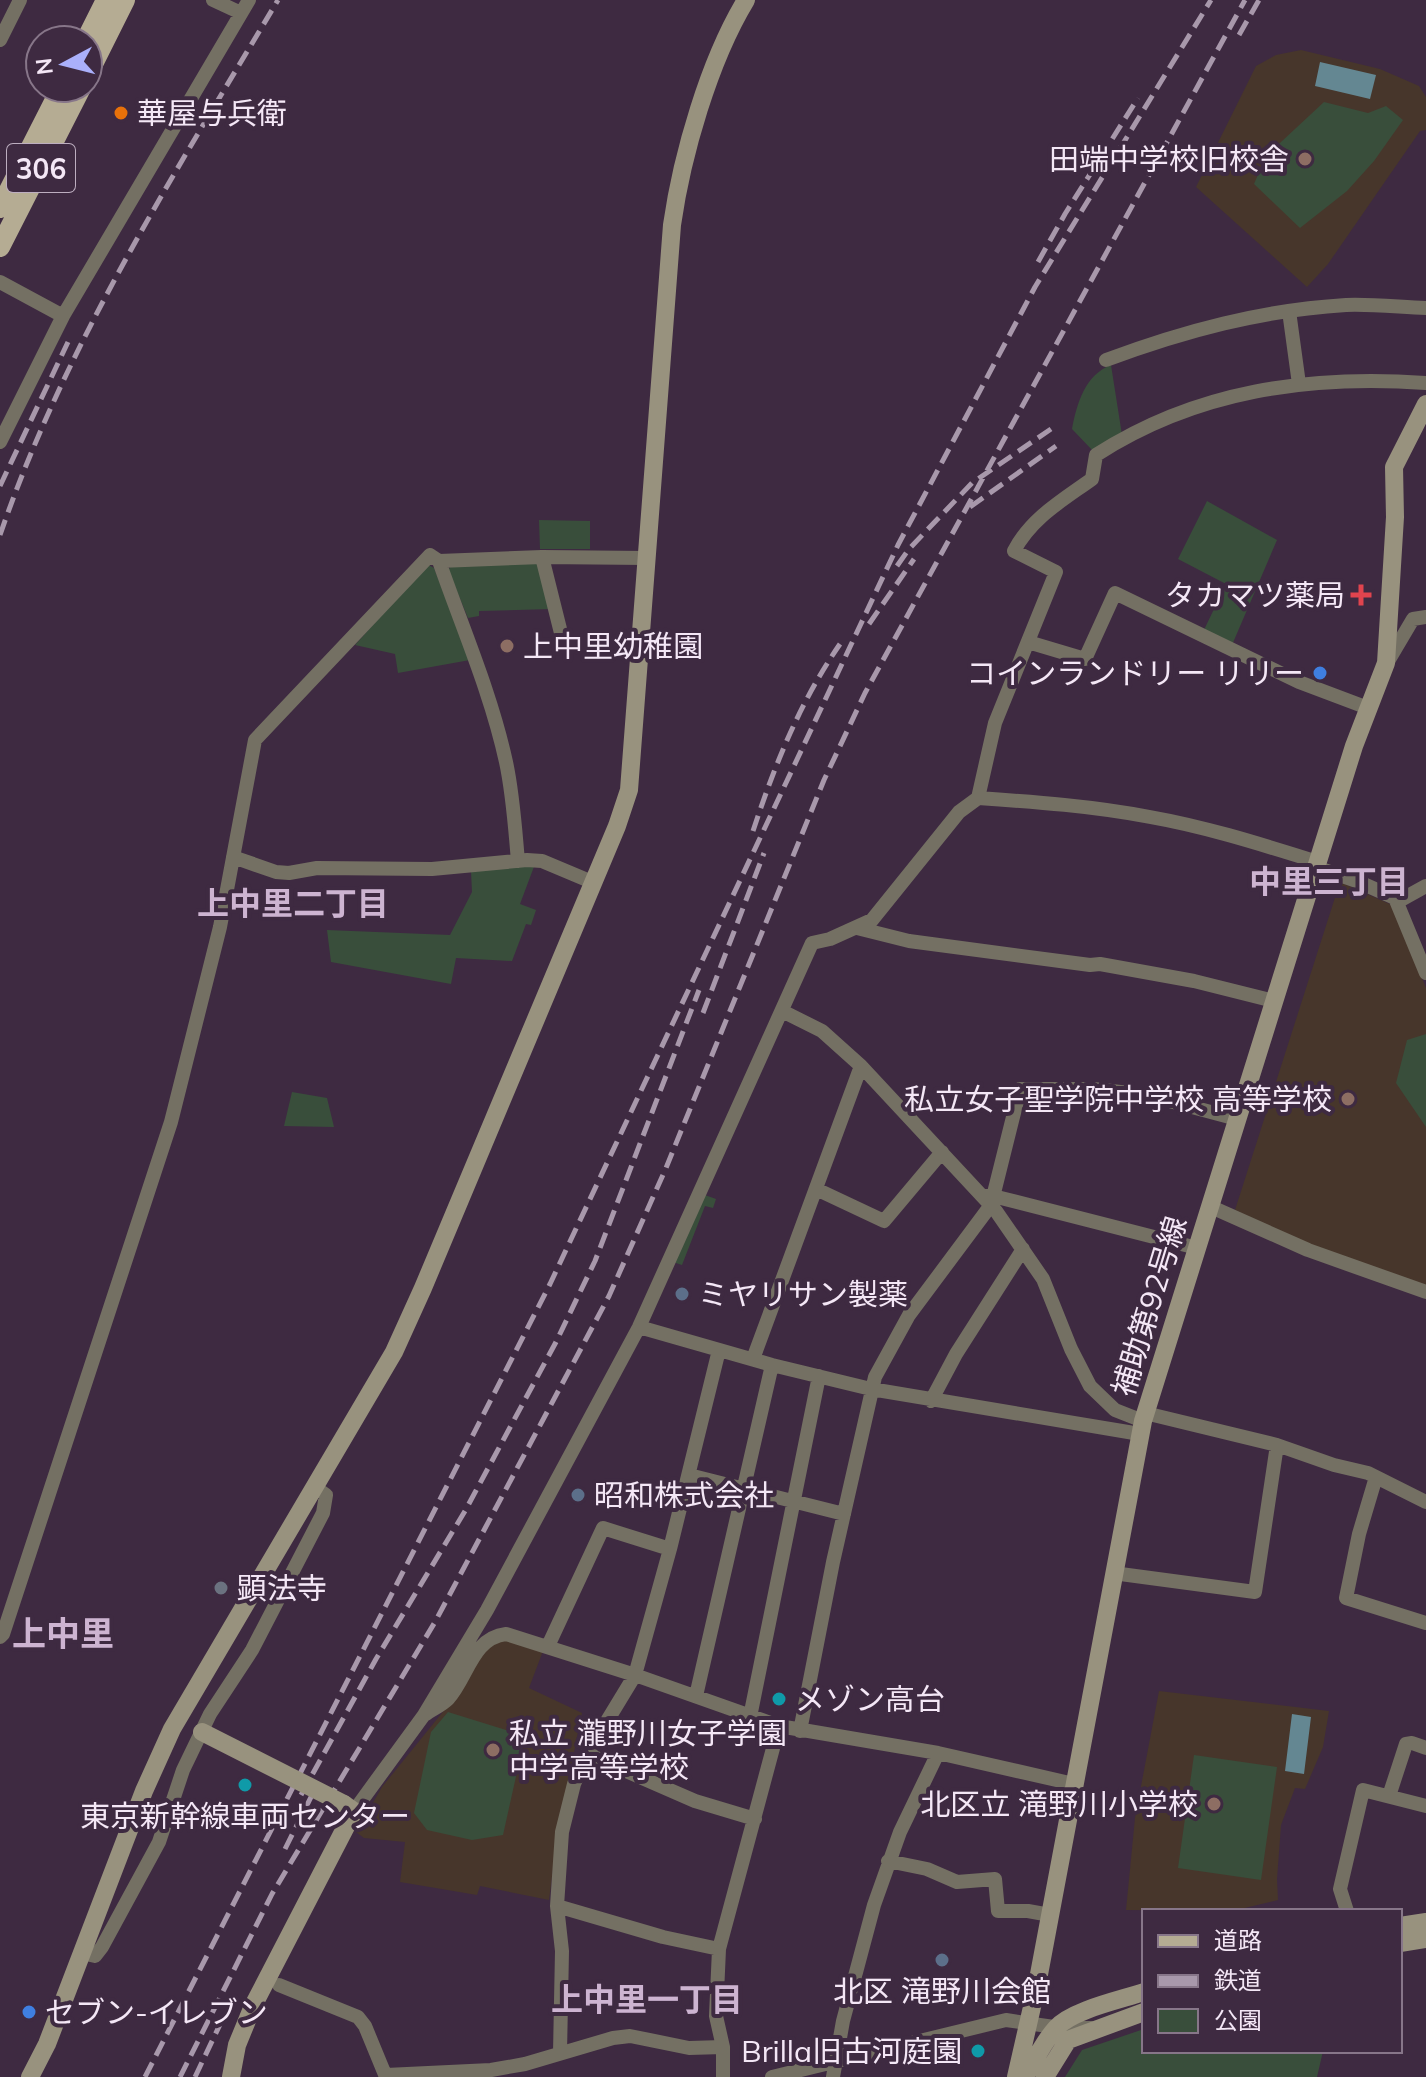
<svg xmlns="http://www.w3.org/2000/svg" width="1426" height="2077" font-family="Mulish,'Noto Sans JP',sans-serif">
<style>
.education{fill:#47362b}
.green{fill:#394e3b}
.water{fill:#648792}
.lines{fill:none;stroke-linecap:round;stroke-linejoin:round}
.street{stroke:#747063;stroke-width:14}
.secondary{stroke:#98927e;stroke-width:18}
.primary{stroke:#b5ac93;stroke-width:20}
.rail{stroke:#a898ab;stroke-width:5;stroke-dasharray:16 8;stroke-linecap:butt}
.secondary-bridge{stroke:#98927e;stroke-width:18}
.food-dot{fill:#e8710a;stroke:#3e2a41;stroke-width:3}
.education-dot{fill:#8d6e63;stroke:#3e2a41;stroke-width:3}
.health-dot{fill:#e0444e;stroke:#3e2a41;stroke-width:3}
.shop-dot{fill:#3f7fe0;stroke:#3e2a41;stroke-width:3}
.service-dot{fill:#5c6f8a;stroke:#3e2a41;stroke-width:3}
.worship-dot{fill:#6b7280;stroke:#3e2a41;stroke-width:3}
.culture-dot{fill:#0f9aa8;stroke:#3e2a41;stroke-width:3}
.labels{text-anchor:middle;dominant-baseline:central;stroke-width:8;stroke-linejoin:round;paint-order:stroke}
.shield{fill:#3e2a41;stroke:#bdaec0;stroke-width:2}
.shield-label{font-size:28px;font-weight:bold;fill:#f4e7f6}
.poi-label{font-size:30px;fill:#f4e7f6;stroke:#3e2a41;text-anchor:start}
.street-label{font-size:30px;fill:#f4e7f6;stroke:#3e2a41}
.neighbourhood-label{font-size:32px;font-weight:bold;fill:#cdb4d1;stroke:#3e2a41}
.quarter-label{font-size:34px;font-weight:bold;fill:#cdb4d1;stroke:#3e2a41}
</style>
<rect width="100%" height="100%" fill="#3e2a41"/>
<!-- education -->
<path class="education" d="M1301 50 1380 69 1419 86 1426 97V130L1420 131 1328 264 1307 287 1196 187 1256 66 1276 55Z
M1340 882 1392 905 1426 988V1288L1323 1252 1235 1210Z
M497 1640H510L543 1651 529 1688 582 1713 558 1831 549 1900 480 1886 477 1895 400 1882 405 1842 364 1838 356 1832 382 1787 446 1708 486 1647Z
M1159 1691 1329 1711 1323 1747 1305 1789 1295 1788 1281 1825 1277 1879 1278 1900 1232 1911 1126 1910 1135 1818Z"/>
<!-- green -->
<path class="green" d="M1324 102 1368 113 1386 106 1403 120 1374 161 1347 191 1300 228 1254 184 1266 156Z
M1111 365 1122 435 1093 451 1072 429C1077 403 1085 375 1111 365Z
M1207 501 1277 540 1232 645 1203 632 1226 584 1178 559Z
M539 520 590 521V549H540Z
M539 561 552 609 479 611V616L468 618 448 570 453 564Z
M427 564 434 568 470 660 398 673 395 654 355 645Z
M535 864 520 904 536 910 531 925 526 924 512 961 456 958 451 984 331 962 327 930 450 935 472 892 471 871Z
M1426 1034V1127L1396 1083 1407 1040Z
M292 1092 327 1098 334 1127 284 1126Z
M705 1195 716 1199 713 1208 705 1206 682 1265 673 1262Z
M448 1712 525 1736 503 1835 472 1840 427 1830 414 1813 431 1732Z
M1194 1755 1277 1767 1261 1880 1178 1868Z
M1144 2029V2051H1323L1317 2077H1065L1082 2050Z"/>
<!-- water -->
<path class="water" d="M1320 62 1376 75 1370 99 1315 86Z
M1292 1714 1311 1717 1304 1774 1285 1771Z"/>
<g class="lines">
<!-- street -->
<path class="street" d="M213 0 241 13
M0 40 20 0
M0 282 63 316
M1289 311 1299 384
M1106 360C1184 331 1262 310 1346 305 1372 304 1399 307 1426 308
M0 442 63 316 249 0
M542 557 564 645 590 647
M439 561C462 627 491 693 506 762 513 794 515 828 518 861
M1028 642 1085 659 1115 593 1299 682 1368 708
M1387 663 1413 619 1426 617
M978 798 995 723 1056 572 1014 551C1031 518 1063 500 1092 479L1096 455C1197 390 1309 375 1426 383
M233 857 276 872 289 873 317 868 432 869 527 860 542 861 592 882
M1316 867 1359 882 1395 898 1426 973
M1397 902 1426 886
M857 928 909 941 1090 965 1100 964 1194 981 1274 1001
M782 1011 822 1031 861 1066 996 1211 1043 1279 1071 1349 1090 1386 1115 1410 1143 1421
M816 1189 884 1221 942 1152
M986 1196 1001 1198 1197 1248
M1209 1206 1308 1250 1426 1292
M639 1327 772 1365 871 1389 1140 1434
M753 1359 861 1066
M931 1401 956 1354 1023 1249
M1145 1413 1277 1445 1334 1465 1368 1473 1426 1502
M689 1475 844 1514
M1376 1477 1359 1534 1346 1598 1426 1623
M1113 1573 1255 1592 1277 1445
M0 1637 3 1634 171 1122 220 927 255 740 430 555 439 561 542 557 646 558
M548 1646 603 1528 670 1549
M696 1696 772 1365
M426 1714C433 1709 442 1705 448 1699 468 1677 472 1638 506 1634L635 1675 779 1726 938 1753 1074 1784
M750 1717 819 1376
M800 1731 833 1562 875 1377 909 1315 991 1205 1020 1089H1094L1147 1095 1237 1119
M587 1754 695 1801 755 1819
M1389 1796 1406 1744 1412 1743 1426 1748
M354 1811 424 1715 487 1610 639 1327 812 943 830 939 872 920 959 812 978 798C1036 802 1093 806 1150 817 1207 827 1263 845 1318 862
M888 1861 927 1869 957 1882 995 1879 998 1911H1028L1050 1915
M557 1906 663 1937 719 1949
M1347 1911 1340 1889 1363 1790 1426 1806
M81 1953 95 1956 102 1947 159 1842 183 1770 210 1714 252 1650 323 1513 326 1495 316 1488
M279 1985 358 2017 365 2026 386 2077
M560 2053 562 1951 557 1906 562 1832 574 1784 587 1754 635 1675 670 1549 719 1350
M386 2075 491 2070 525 2064 613 2038 630 2036 689 2048 723 2047
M723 2077V2047L716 2016 719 1949 779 1726
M772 2077 1006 2020 1061 2028H1091
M833 2077 843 2021 874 1905 900 1832 938 1753"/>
<!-- secondary -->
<path class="secondary" d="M1400 1926 1426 1922
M1400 1943 1426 1939
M30 2077 47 2044 144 1791 172 1729 394 1352 423 1288 617 826 629 790 672 225C682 155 709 61 746 0
M231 2077 237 2045 253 2006 354 1811 344 1804
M1016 2077 1037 1985 1143 1421 1354 746 1386 663 1395 517 1394 467 1426 404
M1025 2077C1035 2061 1043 2042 1056 2028 1072 2010 1120 2000 1144 1992
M1045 2077 1068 2040 1144 2012"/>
<!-- primary -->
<path class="primary" d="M86 40 106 0
M88 74 125 0
M0 208 61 88
M0 247 81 88"/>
<!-- rail -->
<path class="rail" d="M1239 35 1259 0
M1038 262 1065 214 1138 98
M0 486 68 342
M970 507 1056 446
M0 535C66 343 175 173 278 0
M897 566 909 549 972 483 1051 429
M869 624 914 559
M753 831C775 764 800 702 840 644
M703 1013 764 853
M301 1795 376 1659 465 1511 556 1342 595 1261 699 990
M285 1849 317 1785
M145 2077 550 1284 898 545 1035 287 1211 0
M180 2077 272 1894 435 1622 609 1296 666 1168 824 780 865 693 1245 0
M195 2077 224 2016"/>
<!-- secondary-bridge -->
<path class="secondary-bridge" d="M202 1732 344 1804"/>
</g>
<!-- markers -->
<circle class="food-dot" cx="121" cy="113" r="8"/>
<g class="education-dot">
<circle cx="1305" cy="159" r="8"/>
<circle cx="507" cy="646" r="8"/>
<circle cx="1348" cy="1099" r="8"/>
<circle cx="493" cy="1750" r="8"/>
<circle cx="1214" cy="1804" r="8"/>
</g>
<path class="health-dot" d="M1357 583h8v8h8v8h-8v8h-8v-8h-8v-8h8z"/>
<g class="shop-dot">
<circle cx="1320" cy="673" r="8"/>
<circle cx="29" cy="2012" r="8"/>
</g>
<g class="service-dot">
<circle cx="682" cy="1294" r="8"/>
<circle cx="578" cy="1495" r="8"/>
<circle cx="942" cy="1960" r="8"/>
</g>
<circle class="worship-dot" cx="221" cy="1588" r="8"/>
<g class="culture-dot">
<circle cx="779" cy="1699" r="8"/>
<circle cx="245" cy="1785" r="8"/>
<circle cx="978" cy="2051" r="8"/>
</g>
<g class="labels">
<!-- shield labels -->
<rect class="shield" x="7" y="144" width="68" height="48" rx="6"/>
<g class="shield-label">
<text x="41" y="168">306</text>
</g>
<!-- poi labels -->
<g class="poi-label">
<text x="137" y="113">華屋与兵衛</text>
<text x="1289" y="159" text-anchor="end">田端中学校旧校舎</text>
<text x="1345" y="595" text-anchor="end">タカマツ薬局</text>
<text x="523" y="646">上中里幼稚園</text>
<text x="1304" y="673" text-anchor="end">コインランドリー リリー</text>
<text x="1332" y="1099" text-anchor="end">私立女子聖学院中学校 高等学校</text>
<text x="698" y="1294">ミヤリサン製薬</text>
<text x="594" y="1495">昭和株式会社</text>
<text x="237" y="1588">顕法寺</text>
<text x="795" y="1699">メゾン高台</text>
<text x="509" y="1733">私立 瀧野川女子学園<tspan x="509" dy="34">中学高等学校</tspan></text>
<text x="1198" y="1804" text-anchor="end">北区立 滝野川小学校</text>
<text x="245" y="1816" text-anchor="middle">東京新幹線車両センター</text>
<text x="942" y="1991" text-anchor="middle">北区 滝野川会館</text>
<text x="45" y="2012">セブン-イレブン</text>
<text x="962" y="2051" text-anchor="end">Brilla旧古河庭園</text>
</g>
<!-- street labels -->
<g class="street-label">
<text transform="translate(1149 1306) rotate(-73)">補助第92号線</text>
</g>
<!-- neighbourhood labels -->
<g class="neighbourhood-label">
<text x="1329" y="881">中里三丁目</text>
<text x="293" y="903">上中里二丁目</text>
<text x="647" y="1999">上中里一丁目</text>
</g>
<!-- quarter labels -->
<g class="quarter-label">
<text x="63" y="1633">上中里</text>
</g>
</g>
<!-- legend -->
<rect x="1142" y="1909" width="260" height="144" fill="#3e2a41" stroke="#877689" stroke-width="2"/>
<rect x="1158" y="1935" width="40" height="12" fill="#b5ac93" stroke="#877689" stroke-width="2"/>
<text x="1214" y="1949" font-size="24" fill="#f4e7f6">道路</text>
<rect x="1158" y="1975" width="40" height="12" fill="#a898ab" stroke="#877689" stroke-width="2"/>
<text x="1214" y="1989" font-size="24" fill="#f4e7f6">鉄道</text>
<rect x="1158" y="2009" width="40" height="24" fill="#394e3b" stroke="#877689" stroke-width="2"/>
<text x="1214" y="2029" font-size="24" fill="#f4e7f6">公園</text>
<!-- north arrow -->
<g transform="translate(64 64) rotate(263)"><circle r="38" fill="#3e2a41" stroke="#877689" stroke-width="2"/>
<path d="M0-6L14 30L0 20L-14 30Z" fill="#aab0fb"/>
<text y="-12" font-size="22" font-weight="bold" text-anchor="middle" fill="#f4e7f6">N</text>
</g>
</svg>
